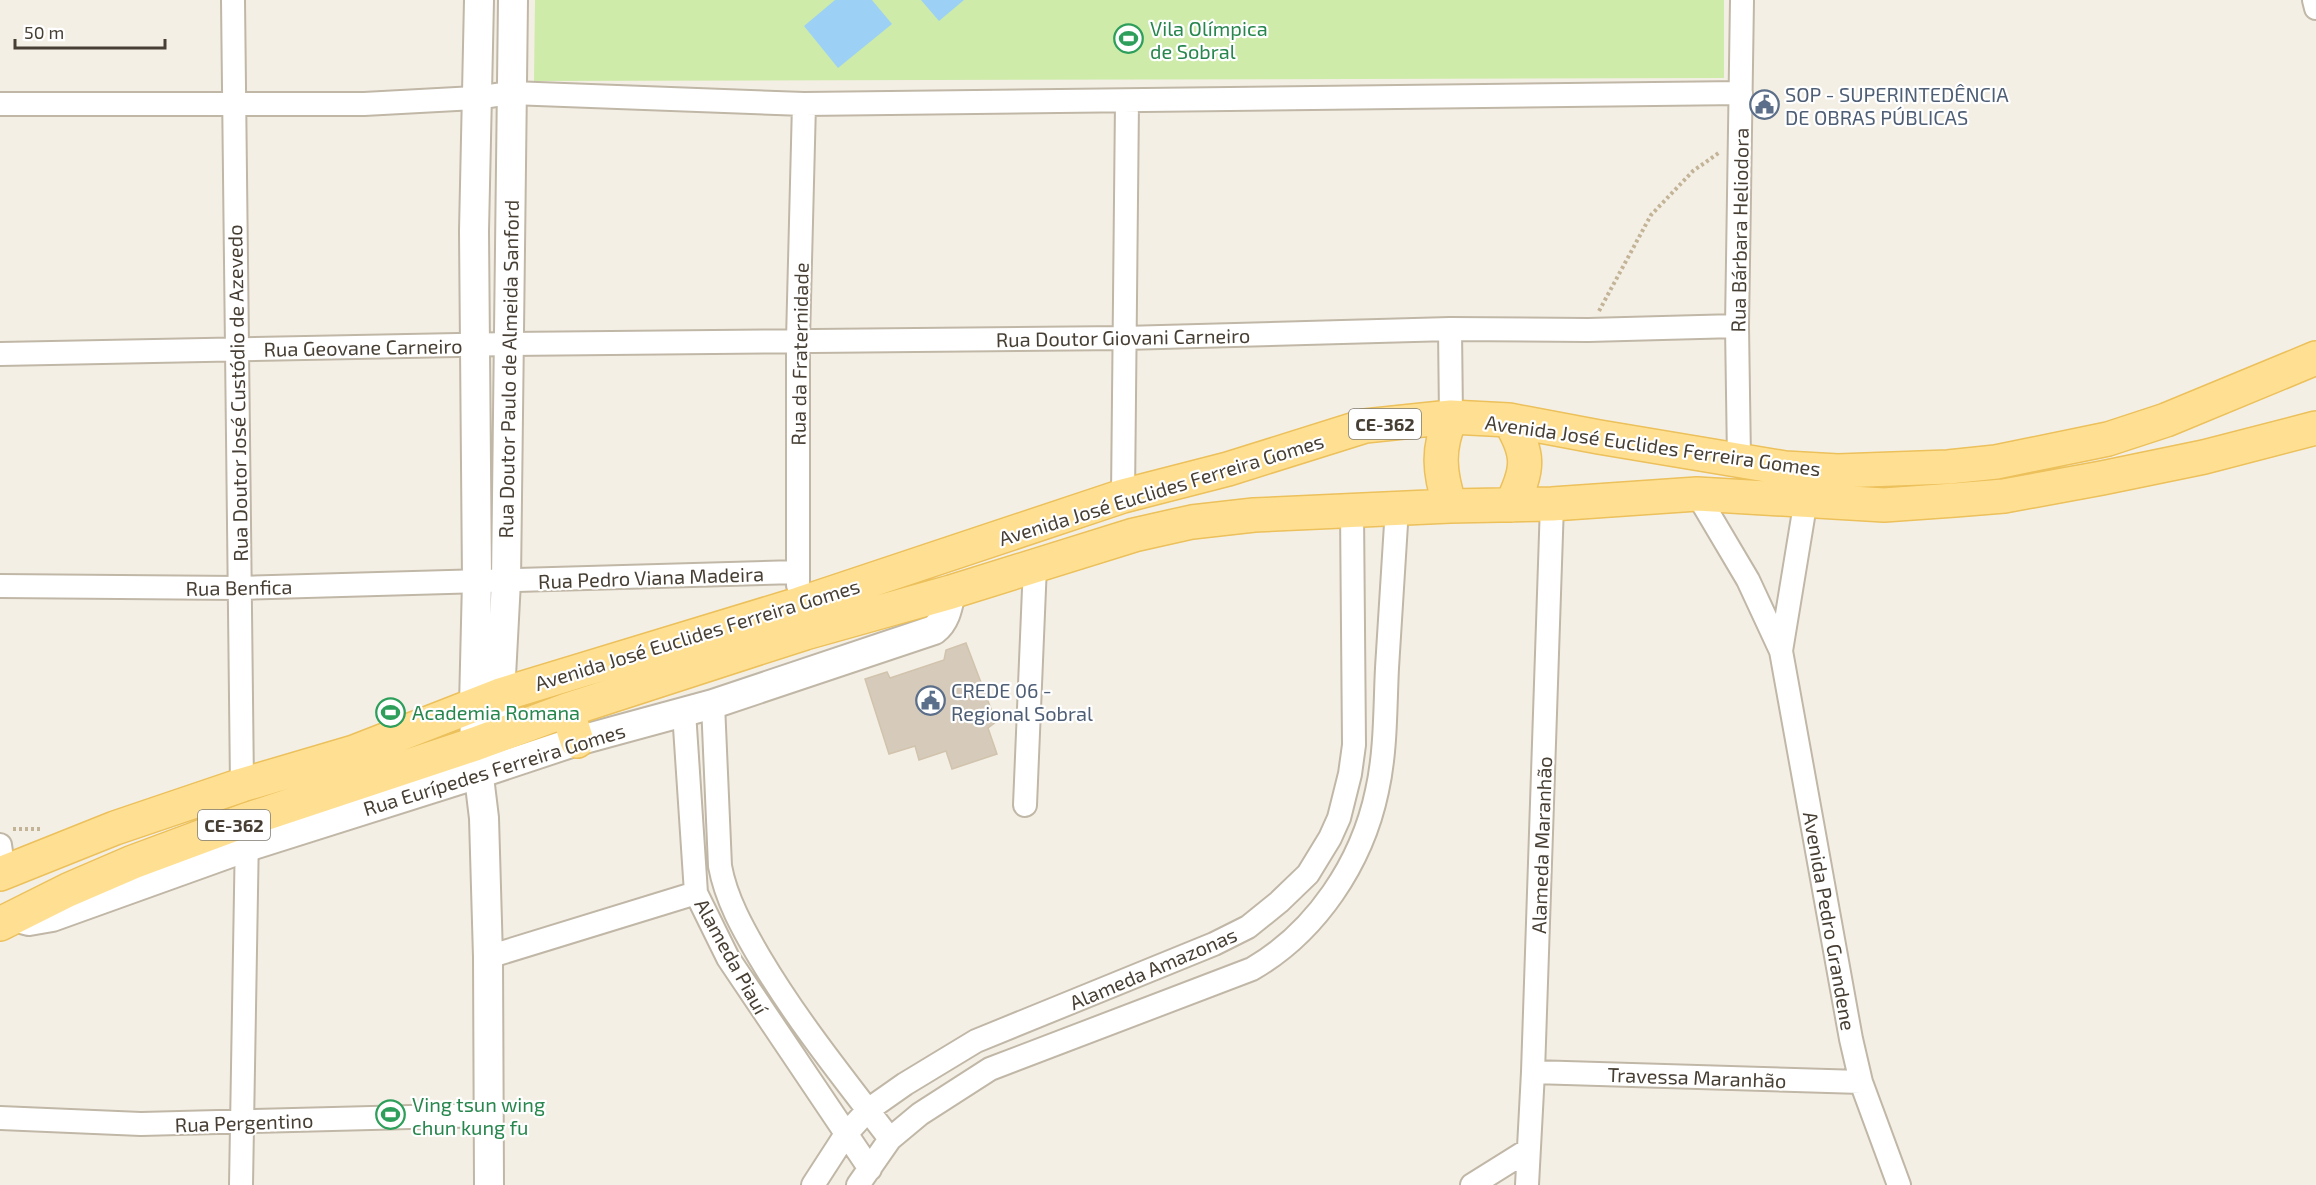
<svg xmlns="http://www.w3.org/2000/svg" width="2316" height="1185" font-family="'Exo 2',sans-serif">
<style>
.green{fill:#ceebaa}
.water{fill:#9cd1f5}
.building{fill:#d6cbba;stroke:#d1c3ac;stroke-width:1.5}
.lines{fill:none;stroke-linecap:round;stroke-linejoin:round}
.minor-casing{stroke:#c0b7a7;stroke-width:26}
.tertiary-casing{stroke:#c0b7a7;stroke-width:32}
.primary-casing{stroke:#ecc05b;stroke-width:36}
.path{stroke:#c3b397;stroke-width:4;stroke-dasharray:3 3;stroke-linecap:butt}
.minor{stroke:#fff;stroke-width:22}
.tertiary{stroke:#fff;stroke-width:28}
.primary{stroke:#ffe093;stroke-width:33}
.labels{text-anchor:middle;dominant-baseline:central;stroke-width:4.5;stroke-linejoin:round;paint-order:stroke}
.shield{fill:#fff;stroke:#7e7971;stroke-width:1.5}
.shield-label{font-size:18px;font-weight:bold;fill:#473f34}
.leisure-label{font-size:20px;fill:#27864d;stroke:#fff;text-anchor:start}
.service-label{font-size:20px;fill:#4e5e75;stroke:#fff;text-anchor:start}
.street-label{font-size:20px;fill:#473f34;stroke:#fff}
</style>
<rect width="100%" height="100%" fill="#f4efe5"/>
<!-- green -->
<path class="green" d="M535 0H1724V78L534 81Z"/>
<!-- water -->
<path class="water" d="M835 0H872L892 24 838 68 804 26Z
M921 0H964L939 21Z"/>
<!-- building -->
<path class="building" d="M966 643 996 722 988 728 997 754 952 769 946 751 919 760 915 746 889 754 865 679 887 672 890 678 944 660 946 650Z"/>
<g class="lines">
<defs>
<path id="minor" d="M233 0 242 785
M2314 0 2316 8
M0 104H364L475 98 511 93 804 104 1741 93
M1450 329 1451 417
M0 354 509 344 1124 338 1450 329 1588 330 1737 326
M1739 460 1737 326 1742 0
M1697 494 1748 580 1781 651 1851 1039 1861 1082 1899 1185
M1123 496 1127 101
M798 585V340L804 104
M0 586 239 588 797 572
M1781 651 1806 499
M713 704 720 866C726 899 743 929 760 958 798 1022 845 1080 890 1139
M684 712 696 893 728 958 870 1169
M1025 805 1035 565
M0 845 4 872
M488 957 696 893
M1533 1072 1861 1082
M0 1118 141 1124 489 1115
M241 1185 247 833
M813 1185 846 1134 868 1110 905 1084 976 1041 1214 944 1248 927 1279 902 1308 874 1330 838 1339 818 1350 774 1354 745 1352 511
M858 1185 890 1139 920 1114 990 1069 1252 969C1316 932 1362 863 1377 791 1386 751 1385 708 1387 668 1390 615 1394 562 1397 508
M1472 1185 1528 1150
M1527 1185 1533 1072 1552 504"/>
<path id="tertiary" d="M479 0 474 231 477 581 474 706 475 744 484 818 488 957 489 1185
M491 738 500 695 506 581 513 0
M14 917 29 921 52 917 247 847 478 774 577 741 713 704 934 630C946 621 948 606 951 592"/>
<path id="primary" d="M1509 420C1530 454 1529 469 1511 505
M1450 506C1439 472 1437 449 1451 417
M567 710 577 741
M0 874 115 828 242 785 354 752 500 695 799 604 1123 496 1228 469 1365 426 1451 417 1509 420 1599 437 1785 468 1838 471 1948 467 1996 462 2108 439 2166 420 2316 358
M0 924 68 890 133 862 246 820 475 744 567 710 805 633 951 592 1134 535 1192 522 1254 515 1450 506 1552 504 1697 494 1884 505 1955 500 2004 496 2102 478 2204 457 2316 428"/>
</defs>
<!-- minor casing -->
<use href="#minor" class="minor-casing"/>
<!-- tertiary casing -->
<use href="#tertiary" class="tertiary-casing"/>
<!-- primary casing -->
<use href="#primary" class="primary-casing"/>
<!-- path -->
<path class="path" d="M1599 311 1651 215 1693 171 1720 152
M13 829H41"/>
<!-- minor -->
<use href="#minor" class="minor"/>
<!-- tertiary -->
<use href="#tertiary" class="tertiary"/>
<!-- primary -->
<use href="#primary" class="primary"/>
</g>
<!-- icons -->
<defs>
<symbol id="stadium-ring" viewBox="-11 -11 22 22"><circle r="9.5" fill="#fff" stroke="#2e9e5b" stroke-width="1.5"/><path d="M0-5a6.5 5 0 1 0 0 10a6.5 5 0 1 0 0-10ZM-3.5-1.8h7v3.6h-7Z" fill="#2e9e5b"/></symbol>
<symbol id="civic-ring" viewBox="-11 -11 22 22"><circle r="9.5" fill="#fff" stroke="#5c6f8a" stroke-width="1.5"/><path d="M-.6-6.5H3V-4.5H.6V-3L4-1V1h2V6H-6V1h2V-1L-.6-3ZM-1.2 2.5V6h2.4V2.5Z" fill="#5c6f8a"/></symbol>
</defs>
<g fill-rule="evenodd">
<use href="#stadium-ring" x="1112" y="22" width="33" height="33"/>
<use href="#civic-ring" x="1748" y="88" width="33" height="33"/>
<use href="#civic-ring" x="914" y="684" width="33" height="33"/>
<use href="#stadium-ring" x="374" y="696" width="33" height="33"/>
<use href="#stadium-ring" x="374" y="1098" width="33" height="33"/>
</g>
<g class="labels">
<!-- shield labels -->
<g class="shield">
<rect x="1349" y="409" width="72" height="30" rx="4.5"/>
<rect x="198" y="810" width="72" height="30" rx="4.5"/>
</g>
<g class="shield-label">
<text x="1385" y="424">CE-362</text>
<text x="234" y="825">CE-362</text>
</g>
<!-- leisure labels -->
<g class="leisure-label">
<text x="1150" y="28">Vila Olímpica<tspan x="1150" dy="23">de Sobral</tspan></text>
<text x="412" y="712">Academia Romana</text>
<text x="412" y="1104">Ving tsun wing<tspan x="412" dy="23">chun kung fu</tspan></text>
</g>
<!-- service labels -->
<g class="service-label">
<text x="1785" y="94">SOP - SUPERINTEDÊNCIA<tspan x="1785" dy="23">DE OBRAS PÚBLICAS</tspan></text>
<text x="951" y="690">CREDE 06 -<tspan x="951" dy="23">Regional Sobral</tspan></text>
</g>
<!-- street labels -->
<g class="street-label">
<text transform="translate(1739 230) rotate(-89)">Rua Bárbara Heliodora</text>
<text transform="translate(1123 337) rotate(-1)">Rua Doutor Giovani Carneiro</text>
<text transform="translate(363 347) rotate(-1)">Rua Geovane Carneiro</text>
<text transform="translate(799 354) rotate(-89)">Rua da Fraternidade</text>
<text transform="translate(508 369) rotate(-89)">Rua Doutor Paulo de Almeida Sanford</text>
<text transform="translate(237 393) rotate(-91)">Rua Doutor José Custódio de Azevedo</text>
<text transform="translate(1653 445) rotate(8)">Avenida José Euclides Ferreira Gomes</text>
<text transform="translate(1161 489) rotate(-17)">Avenida José Euclides Ferreira Gomes</text>
<text transform="translate(651 577) rotate(-2)">Rua Pedro Viana Madeira</text>
<text transform="translate(239 587) rotate(-1)">Rua Benfica</text>
<text transform="translate(697 634) rotate(-17)">Avenida José Euclides Ferreira Gomes</text>
<text transform="translate(494 769) rotate(-17)">Rua Eurípedes Ferreira Gomes</text>
<text transform="translate(1541 845) rotate(-88)">Alameda Maranhão</text>
<text transform="translate(1830 921) rotate(80)">Avenida Pedro Grandene</text>
<text transform="translate(732 956) rotate(61)">Alameda Piauí</text>
<text transform="translate(1153 968) rotate(-23)">Alameda Amazonas</text>
<text transform="translate(1697 1077) rotate(2)">Travessa Maranhão</text>
<text transform="translate(244 1122) rotate(-2)">Rua Pergentino</text>
</g>
</g>
<!-- scale -->
<path d="M15 39v9h150v-9" fill="none" stroke="#473f34" stroke-width="3"/>
<text x="24" y="39" font-size="18" fill="#473f34" stroke="#ffffff" stroke-width="4.5" paint-order="stroke">50 m</text>
</svg>
